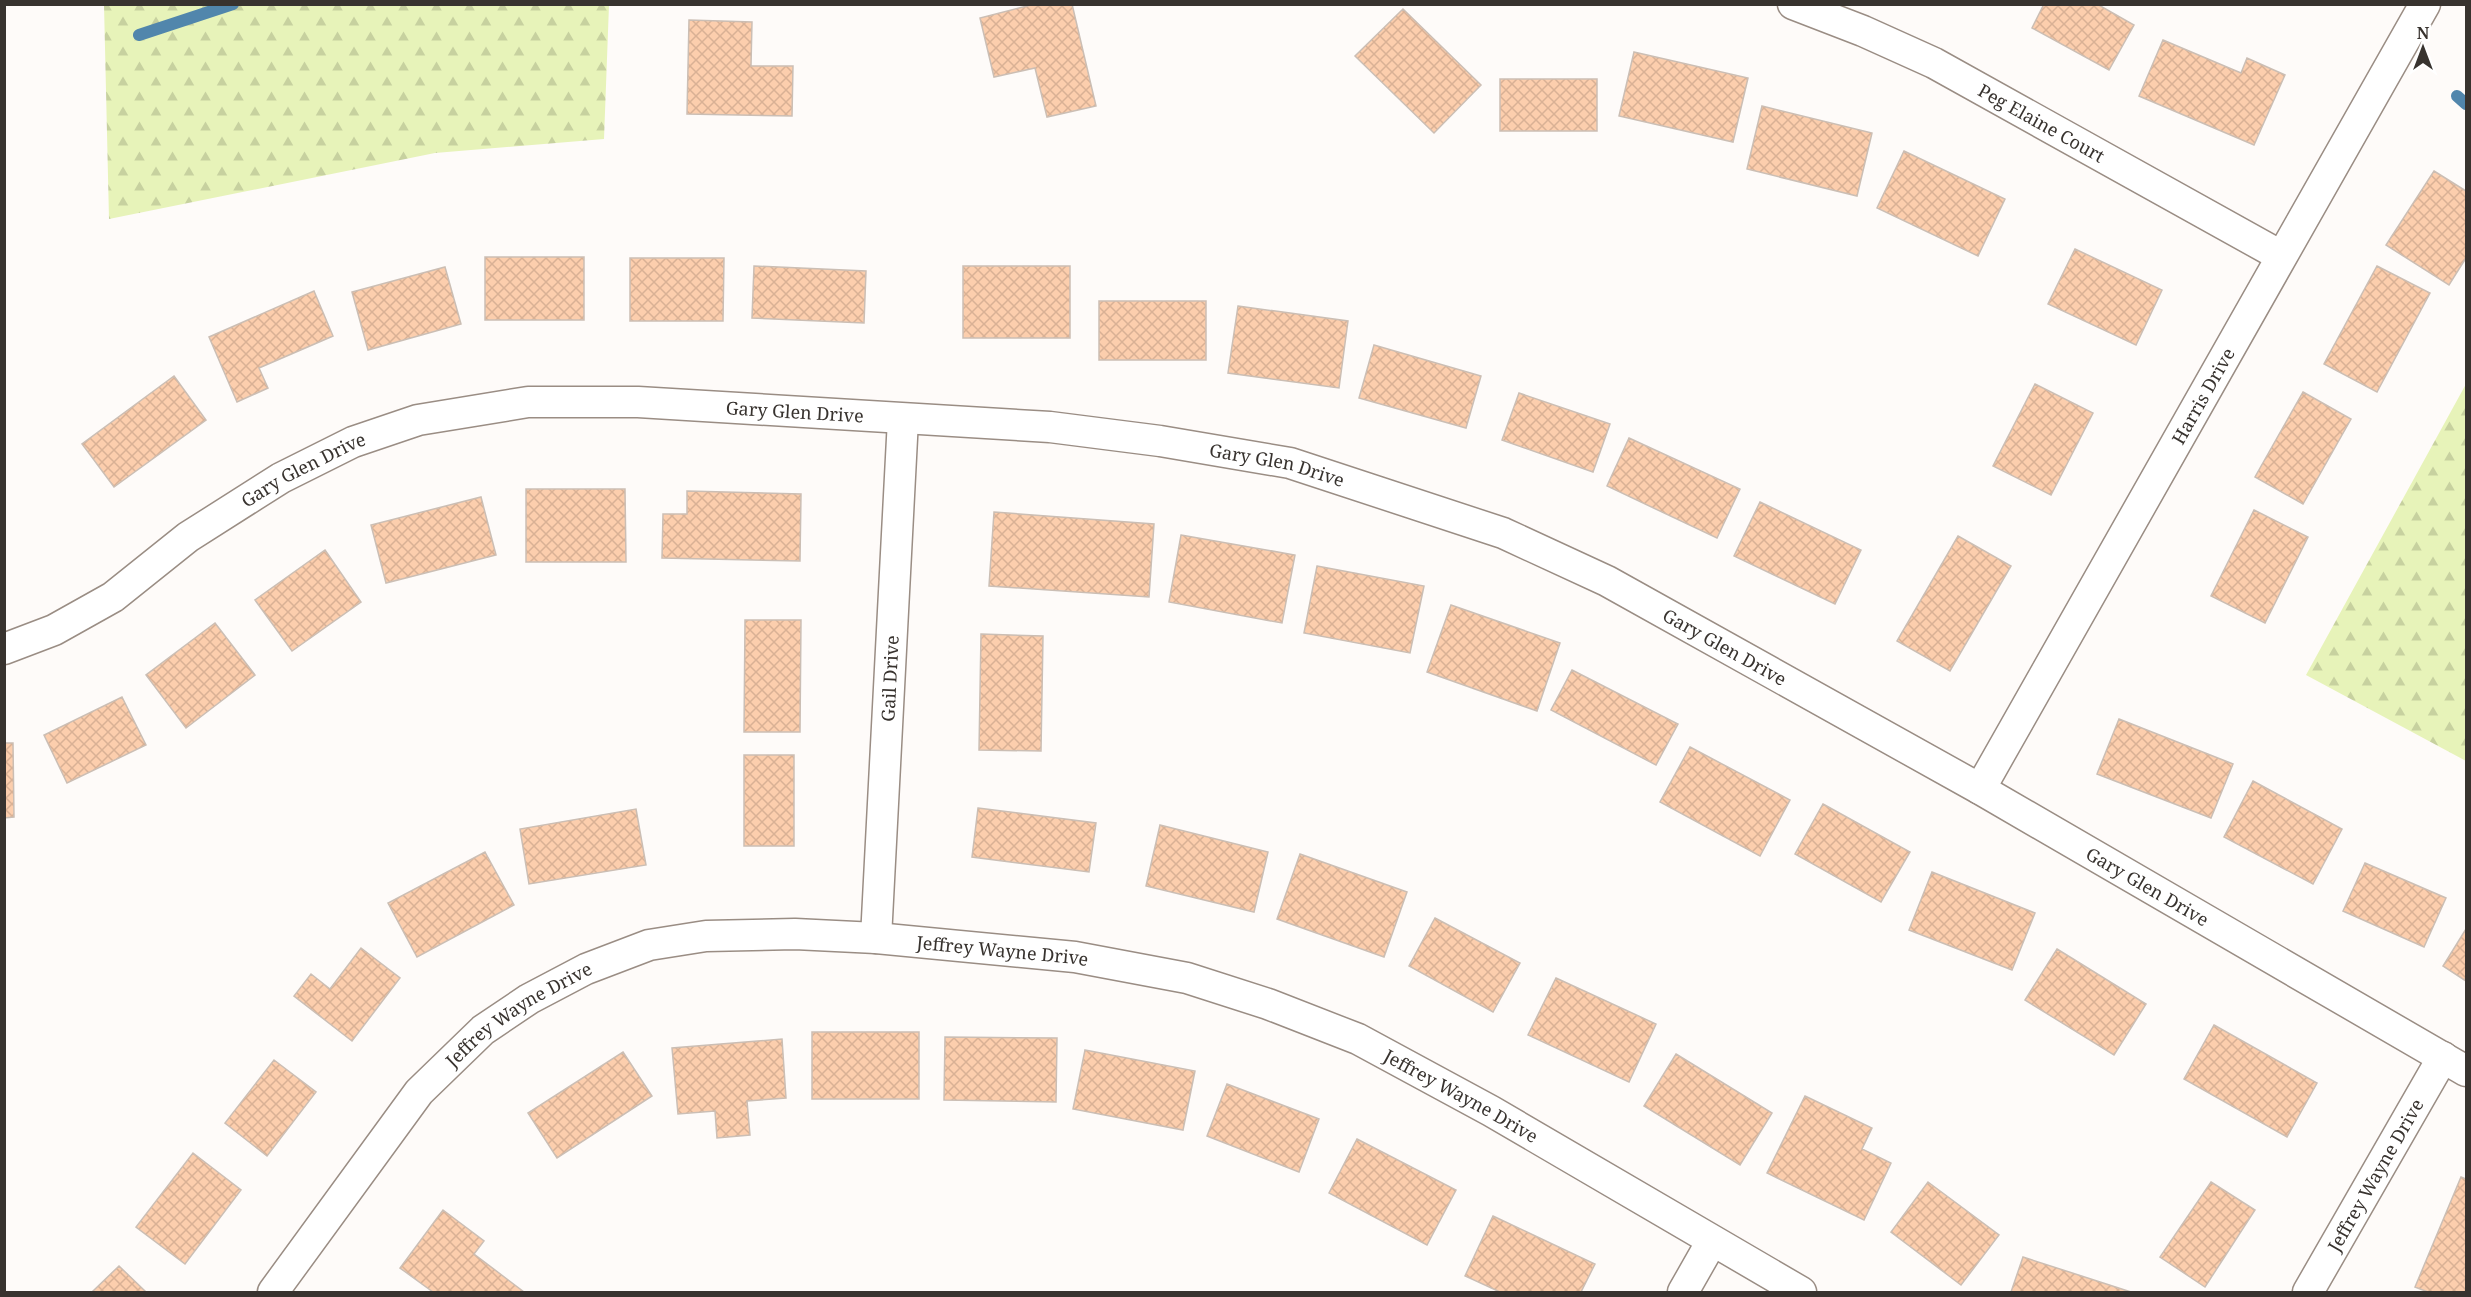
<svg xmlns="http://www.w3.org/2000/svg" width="2471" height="1297" font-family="'Noto Serif',serif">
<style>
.forest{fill:url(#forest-firs)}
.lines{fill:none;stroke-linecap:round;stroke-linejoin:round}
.stream{stroke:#5186ac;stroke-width:12}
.building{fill:url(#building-cross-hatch);stroke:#cbbeb4;stroke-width:1.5}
.minor-casing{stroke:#9a8d84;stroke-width:33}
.minor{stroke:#fff;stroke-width:30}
.labels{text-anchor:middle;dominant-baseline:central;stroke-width:4.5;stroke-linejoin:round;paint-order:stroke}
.street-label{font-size:18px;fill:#38332f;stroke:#fff}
</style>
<defs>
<pattern id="forest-firs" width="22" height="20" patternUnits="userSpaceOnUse" patternTransform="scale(1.5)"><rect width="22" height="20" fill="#e7f3b9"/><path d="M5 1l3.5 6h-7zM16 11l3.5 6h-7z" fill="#c7d19f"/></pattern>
<pattern id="building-cross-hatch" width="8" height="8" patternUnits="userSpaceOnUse" patternTransform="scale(1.5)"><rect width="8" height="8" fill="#fccead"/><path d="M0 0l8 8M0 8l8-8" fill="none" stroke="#d9b195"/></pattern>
</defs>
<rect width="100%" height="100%" fill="#fefbf9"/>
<!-- forest -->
<path class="forest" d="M104 5H609L604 139 435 153 109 219Z
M2466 384V761L2306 675Z"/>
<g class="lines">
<!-- stream -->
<path class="stream" d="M139 35 233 4
M2457 96 2466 104"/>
</g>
<!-- building -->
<path class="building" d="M1035 4H1072L1096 106 1047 117 1035 68 994 77 980 18Z
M2044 4H2097L2134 25 2109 70 2032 28Z
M1403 9 1481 85 1434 133 1355 56Z
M689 20 752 22 751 66H793L792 116 687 114Z
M2163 40 2241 73 2247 58 2285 75 2254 145 2139 96Z
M1634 52 1748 78 1733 142 1619 116Z
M1500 79H1597V131H1500Z
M1762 106 1872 133 1857 196 1747 169Z
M1904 151 2005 199 1978 256 1877 208Z
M2434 171 2466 191V258L2449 285 2386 245Z
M2075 249 2162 290 2136 345 2048 304Z
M485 257H584V320H485Z
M630 258H724L723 321H630Z
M754 266 866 271 864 323 752 318Z
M963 266H1070V338H963Z
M2377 266 2430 293 2377 392 2324 364Z
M445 267 461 324 368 350 352 292Z
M314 291 333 336 259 368 268 388 237 402 209 337Z
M1099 301H1206V360H1099Z
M1238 306 1348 321 1339 388 1228 373Z
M1374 345 1481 376 1466 428 1359 398Z
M174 376 206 420 114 487 82 444Z
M2035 384 2093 413 2051 495 1993 466Z
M2303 392 2351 419 2303 504 2255 477Z
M1519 393 1610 424 1593 472 1502 440Z
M1629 438 1740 489 1717 538 1607 486Z
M526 489H625L626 562H526Z
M687 491 801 494 800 561 662 558 663 514H687Z
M481 497 496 555 386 583 371 525Z
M1760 502 1861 550 1835 604 1734 556Z
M2254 510 2308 537 2265 623 2211 596Z
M994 512 1154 524 1149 597 989 586Z
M1181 535 1295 555 1282 623 1169 602Z
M1958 536 2011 566 1950 671 1897 641Z
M325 550 361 602 292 651 255 600Z
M1317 566 1424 586 1410 653 1304 633Z
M1451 605 1560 643 1537 711 1427 672Z
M745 620H801L800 732H744Z
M215 623 255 675 186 728 146 675Z
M981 634 1043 636 1041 751 979 750Z
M1572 670 1678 724 1656 765 1551 710Z
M122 697 146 745 67 783 44 735Z
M2119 719 2233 764 2211 818 2097 774Z
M4 743H13L14 817 4 818Z
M1690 747 1790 800 1760 856 1660 802Z
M744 755H794V846H744Z
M2253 781 2342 829 2313 884 2224 837Z
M1823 804 1910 852 1881 902 1795 854Z
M978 808 1096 823 1089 872 972 857Z
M636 809 646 865 529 884 520 829Z
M1160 825 1268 852 1254 912 1146 886Z
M485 852 514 905 417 957 388 903Z
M1300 854 1407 892 1384 957 1277 919Z
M2365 863 2446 898 2424 947 2343 911Z
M1932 872 2035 913 2012 970 1909 930Z
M1435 918 1520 963 1493 1012 1409 966Z
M2466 929V981L2443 966Z
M361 948 400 978 352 1041 294 996 311 974 330 989Z
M2057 949 2146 1004 2114 1055 2025 1000Z
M1556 978 1656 1024 1629 1082 1528 1035Z
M2214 1025 2317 1083 2287 1137 2184 1079Z
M812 1032H919V1099H812Z
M945 1037 1057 1038 1056 1102 944 1100Z
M782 1039 786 1098 747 1101 750 1135 717 1138 715 1111 678 1114 672 1048Z
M1085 1050 1195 1071 1183 1130 1073 1109Z
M623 1052 652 1096 557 1158 528 1113Z
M1676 1054 1772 1113 1740 1165 1644 1106Z
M274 1060 316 1092 267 1156 225 1123Z
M1227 1084 1319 1119 1299 1172 1207 1136Z
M1805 1096 1872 1128 1862 1149 1891 1163 1864 1220 1767 1173Z
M1357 1139 1456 1190 1427 1245 1329 1193Z
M193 1153 241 1190 185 1264 136 1227Z
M2461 1177 2466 1179V1292H2428L2415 1287Z
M1928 1182 1999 1235 1961 1285 1891 1232Z
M2211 1182 2255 1210 2205 1287 2160 1257Z
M443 1210 484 1241 474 1254 524 1292H433L400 1268Z
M1493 1216 1595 1264 1581 1292H1500L1465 1276Z
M2023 1257 2131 1292H2011Z
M119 1266 146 1292H92Z"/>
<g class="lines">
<defs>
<g id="minor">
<path id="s1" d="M1793 4 1863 31 1934 63 2281 256"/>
<path id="s2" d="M4 649 54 630 113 597 188 537 281 478 353 442 418 420 528 402H638L1050 427 1160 441 1290 463 1503 533 1607 581 1980 789 2466 1071"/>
<path id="s3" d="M1980 789 2425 4"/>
<path id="s4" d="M876 938 903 419"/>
<path id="s5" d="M273 1292 419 1092 483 1030 529 999 586 969 649 945 706 936 795 934 876 938 1075 957 1187 978 1268 1004 1358 1039 1491 1111 1801 1292"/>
<path d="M1683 1292 1712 1241"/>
<path id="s6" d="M2308 1292 2443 1057"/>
</g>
</defs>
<!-- minor casing -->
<use href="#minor" class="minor-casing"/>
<!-- minor -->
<use href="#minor" class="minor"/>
</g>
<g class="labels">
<!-- street labels -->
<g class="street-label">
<text stroke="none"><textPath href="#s1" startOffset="276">Peg Elaine Court</textPath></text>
<text stroke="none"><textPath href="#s3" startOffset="452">Harris Drive</textPath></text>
<text stroke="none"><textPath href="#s2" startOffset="855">Gary Glen Drive</textPath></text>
<text stroke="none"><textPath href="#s2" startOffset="1341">Gary Glen Drive</textPath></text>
<text stroke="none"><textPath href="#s2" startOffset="351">Gary Glen Drive</textPath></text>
<text stroke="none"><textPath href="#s2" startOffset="1827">Gary Glen Drive</textPath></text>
<text stroke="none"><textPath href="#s4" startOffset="260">Gail Drive</textPath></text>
<text stroke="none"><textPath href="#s2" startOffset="2313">Gary Glen Drive</textPath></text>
<text stroke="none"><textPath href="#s5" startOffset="879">Jeffrey Wayne Drive</textPath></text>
<text stroke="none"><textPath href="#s5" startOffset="375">Jeffrey Wayne Drive</textPath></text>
<text stroke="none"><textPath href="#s5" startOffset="1365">Jeffrey Wayne Drive</textPath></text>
<text stroke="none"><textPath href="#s6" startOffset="135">Jeffrey Wayne Drive</textPath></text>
</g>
</g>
<!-- border -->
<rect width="2471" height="1297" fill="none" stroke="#38332f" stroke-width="12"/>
<!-- north arrow -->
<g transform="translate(2423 48)" stroke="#ffffff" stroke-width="4.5" paint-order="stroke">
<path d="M0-4.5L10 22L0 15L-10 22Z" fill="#38332f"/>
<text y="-9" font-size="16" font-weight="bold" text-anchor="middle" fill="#38332f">N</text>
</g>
</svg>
